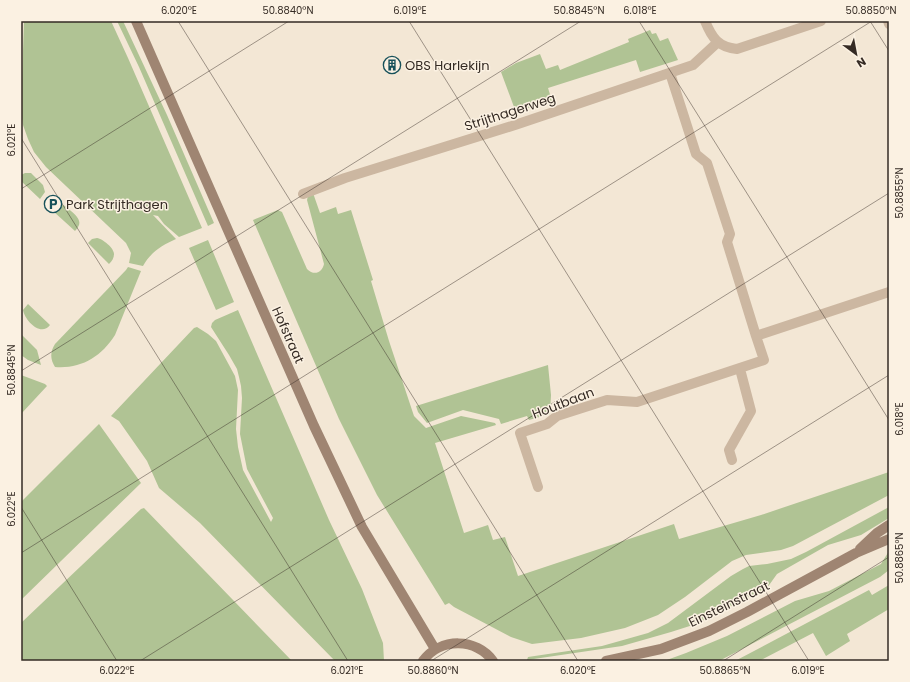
<svg xmlns="http://www.w3.org/2000/svg" width="910" height="682" font-family="Poppins,sans-serif">
<style>
.green{fill:#b0c394}
.lines{fill:none;stroke-linecap:round;stroke-linejoin:round}
.street{stroke:#ccb7a1;stroke-width:10}
.secondary{stroke:#9f8572;stroke-width:10}
.ticks{fill:none;stroke:#352b24;stroke-width:1;stroke-opacity:0.45}
.labels{text-anchor:middle;dominant-baseline:central;stroke-width:3;stroke-linejoin:round;paint-order:stroke}
.poi-label{font-size:13px;fill:#352b24;stroke:#fbf1e2;text-anchor:start}
.street-label{font-size:13px;fill:#352b24;stroke:#fbf1e2}
.neatline{fill:none;stroke:#352b24;stroke-width:1.5}
.ticks-label{font-size:10px;text-anchor:middle;fill:#352b24}
</style>
<rect width="100%" height="100%" fill="#f3e7d5"/>
<!-- green -->
<path class="green" d="M24 21H111L128 58 202 228 179 237 164 224 158 216 153 215 176 239C162 245 150 253 143 266L129 263 131 253 126 243 46 167 34 152 28 139 23 125 21 111Z
M117 21H123L167 115 214 223 208 226 139 67Z
M650 30 652 34 656 33 660 41 668 38 678 60 640 72 636 60 548 88 552 101 522 110 514 107 501 72 516 63 540 54 546 69 558 65 560 70 629 42 628 39Z
M25 173H31L43 185 45 192 40 199 21 181V175Z
M313 193 320 213 336 207 338 214 351 210 373 280 371 281 389 341 414 416 426 428 461 416 495 423 496 425 435 443 464 533 488 525 493 540 505 537 518 576 674 524 679 539 761 515 889 472V495L793 546 781 550 746 555 732 561 685 597 658 615 625 628 581 638 532 644 511 637 454 607 449 603 445 605 377 495 339 419 253 220 278 210 282 212 307 269C314 276 322 273 324 264L307 200 308 196Z
M63 205C67 207 68 208 71 211 79 218 83 223 75 231L53 211 57 207Z
M97 238C103 239 114 248 114 254 114 258 112 261 109 264L88 243 92 239Z
M208 240 234 302 216 310 189 248Z
M128 267 141 271 115 335C101 357 81 369 55 367 50 359 50 352 55 344L126 270Z
M28 304 50 325C41 337 25 321 23 310Z
M238 310 329 520 362 589 383 643 384 661H335L200 523 159 488 147 461 119 421 111 416 194 328 197 327 208 334 216 341 235 376 238 390 236 429 238 447 243 470 271 522 273 518 247 469 240 434 242 398 241 386 239 377 237 369 229 355 211 327 212 323 215 320Z
M21 334 37 350 41 365 28 360 21 355Z
M548 365 551 395 550 414 529 420 527 416 501 424 499 419 463 410 427 423 418 412 416 406Z
M21 375 45 384 47 386 21 414Z
M99 424 141 483 21 600V502Z
M889 507V518L861 535 828 545 777 574 767 588 696 624 671 632 622 646 527 660 528 657 602 646 648 633 668 623 731 576 743 569 749 566 767 564 791 559 806 552Z
M144 508 292 661H21V623L141 509Z
M889 551V570L880 577 719 661H664L686 653 727 636 795 601 829 591 881 564Z
M889 585V609L847 634 850 641 826 656 813 633 759 661H735L869 590 872 595Z"/>
<g class="lines">
<!-- street -->
<path class="street" d="M705 21C712 38 718 47 737 49L821 21
M888 21 889 24
M670 73 696 154 707 163 730 234 727 242 756 336
M303 194 345 178 515 125 693 65 718 42
M732 460 729 450 751 411 740 369
M538 487 520 433 547 424 557 416 607 400 637 402 764 360 756 336 889 292"/>
<!-- secondary -->
<path class="secondary" d="M136 21 314 426 362 527 435 649
M860 549 877 533 889 525
M423 661C440 637 477 638 493 661
M606 661 661 649 709 631 747 612 856 553 889 539"/>
</g>
<!-- ticks -->
<path class="ticks" d="M178 21 578 661M409 21 809 661M639 21 889 420M870 21 889 51M21 138 348 661M21 189 289 21M21 371 581 21M21 507 117 661M21 553 872 21M140 661 889 193M431 661 889 375M723 661 889 557"/>
<!-- icons -->
<defs>
<symbol id="building-ring" viewBox="-11 -11 22 22"><circle r="9.5" fill="#fbf1e2" stroke="#17515a" stroke-width="1.5"/><path d="M-4-6H4V6H1V3H-1V6H-4ZM-2.5-4.3h1.7v1.8h-1.7ZM.8-4.3h1.7v1.8H.8ZM-2.5-1h1.7V.8h-1.7ZM.8-1h1.7V.8H.8Z" fill="#17515a"/></symbol>
<symbol id="parking-ring" viewBox="-11 -11 22 22"><circle r="9.5" fill="#fbf1e2" stroke="#17515a" stroke-width="1.5"/><path d="M-3.5-5.5H1a3.5 3.5 0 0 1 0 7H-1V5.5H-3.5ZM-1-3.4V-.6H.8a1.4 1.4 0 0 0 0-2.8Z" fill="#17515a"/></symbol>
</defs>
<g fill-rule="evenodd">
<use href="#building-ring" x="382" y="55" width="20" height="20"/>
<use href="#parking-ring" x="43" y="194" width="20" height="20"/>
</g>
<g class="labels">
<!-- poi labels -->
<g class="poi-label">
<text x="405" y="65">OBS Harlekijn</text>
<text x="66" y="204">Park Strijthagen</text>
</g>
<!-- street labels -->
<g class="street-label">
<text transform="translate(510 112) rotate(-18)">Strijthagerweg</text>
<text transform="translate(288 335) rotate(66)">Hofstraat</text>
<text transform="translate(563 403) rotate(-21)">Houtbaan</text>
<text transform="translate(729 604) rotate(-26)">Einsteinstraat</text>
</g>
</g>
<!-- border -->
<rect width="910" height="682" fill="none" stroke="#fbf1e2" stroke-width="44"/>
<!-- north arrow -->
<g transform="translate(856 54) rotate(148)" stroke="#fbf1e2" stroke-width="3" paint-order="stroke">
<path d="M0-3L7 15L0 10L-7 15Z" fill="#352b24"/>
<text y="-6" font-size="11" font-weight="bold" text-anchor="middle" fill="#352b24">N</text>
</g>
<rect x="22" y="22" width="866" height="638" class="neatline"/>
<g class="ticks-label">
<text x="179" y="14">6.020°E</text>
<text x="288" y="14">50.8840°N</text>
<text x="410" y="14">6.019°E</text>
<text x="579" y="14">50.8845°N</text>
<text x="640" y="14">6.018°E</text>
<text x="871" y="14">50.8850°N</text>
<text transform="translate(11 140) rotate(-90)" y="4">6.021°E</text>
<text transform="translate(899 193) rotate(-90)" y="4">50.8855°N</text>
<text transform="translate(11 370) rotate(-90)" y="4">50.8845°N</text>
<text transform="translate(899 419) rotate(-90)" y="4">6.018°E</text>
<text transform="translate(11 509) rotate(-90)" y="4">6.022°E</text>
<text transform="translate(899 558) rotate(-90)" y="4">50.8865°N</text>
<text x="117" y="674">6.022°E</text>
<text x="347" y="674">6.021°E</text>
<text x="433" y="674">50.8860°N</text>
<text x="578" y="674">6.020°E</text>
<text x="725" y="674">50.8865°N</text>
<text x="808" y="674">6.019°E</text>
</g>
</svg>
